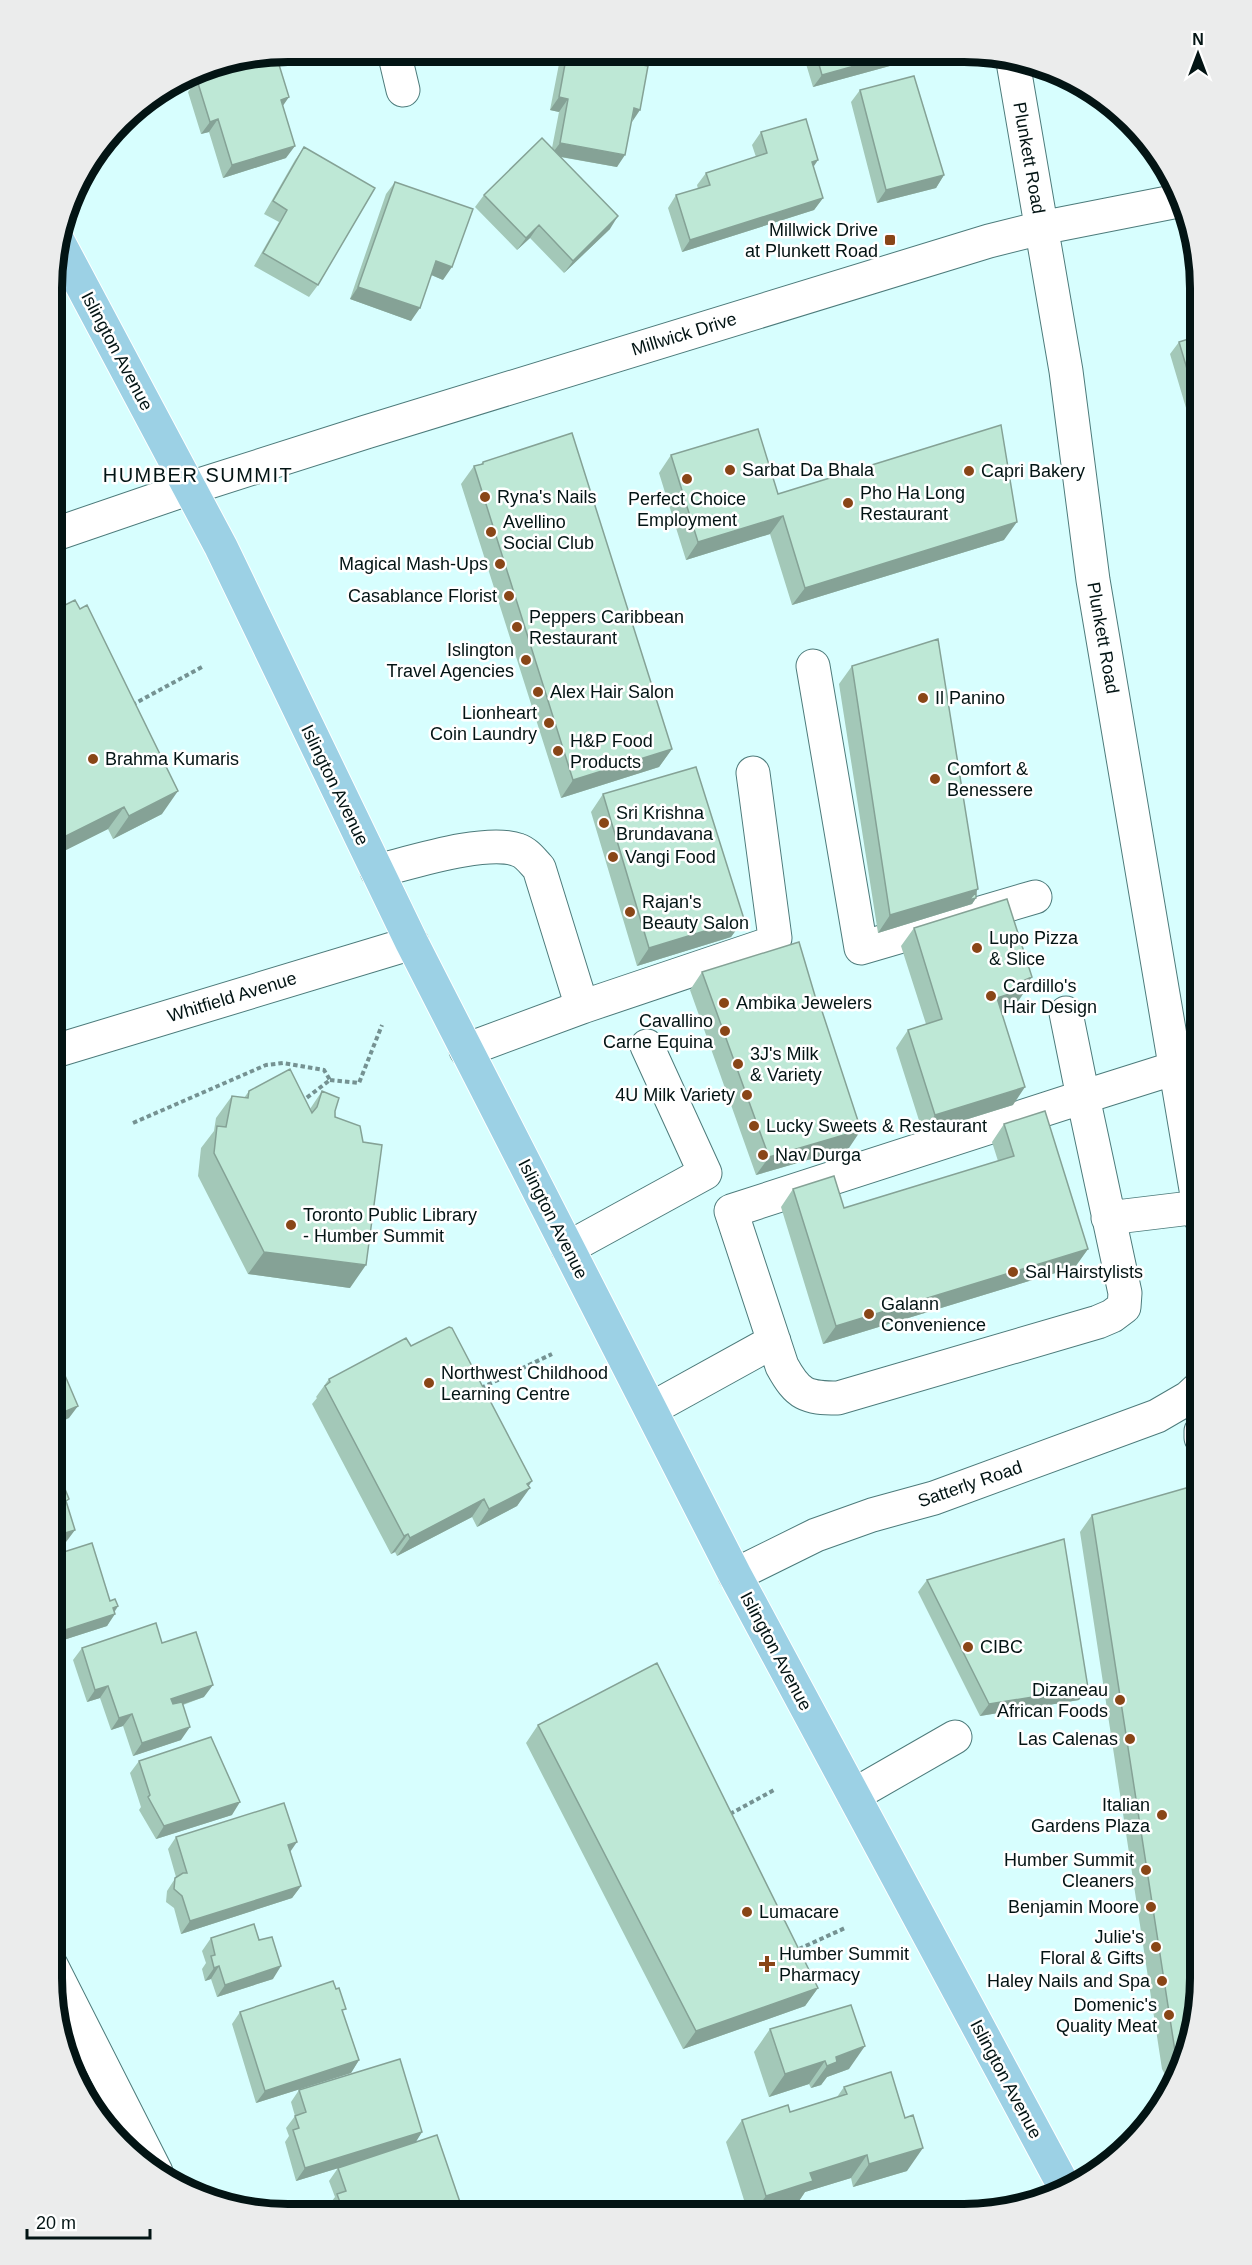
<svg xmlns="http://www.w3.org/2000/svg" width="1252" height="2265" font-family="Helvetica,sans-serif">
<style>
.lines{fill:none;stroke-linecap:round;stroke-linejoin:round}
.minor-casing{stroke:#4d7b7b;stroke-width:35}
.major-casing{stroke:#fff;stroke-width:35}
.path{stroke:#759292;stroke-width:4;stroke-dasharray:4.5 3;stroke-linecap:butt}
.minor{stroke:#fff;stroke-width:33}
.major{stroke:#9cd1e5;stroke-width:33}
.wall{fill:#a3c8b8}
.shaded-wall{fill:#85a296}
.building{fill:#bee8d6;stroke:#85a296;stroke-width:1.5}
.poi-dot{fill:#894617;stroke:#fff;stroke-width:2}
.labels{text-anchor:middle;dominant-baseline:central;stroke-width:5;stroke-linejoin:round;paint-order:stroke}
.street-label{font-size:18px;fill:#031414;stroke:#fff}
.poi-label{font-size:18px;fill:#031414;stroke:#fff;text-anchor:start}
.neighbourhood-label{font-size:20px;letter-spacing:1.5px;fill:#031414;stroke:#fff}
.rim{fill:none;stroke:#031414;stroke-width:8}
</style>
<rect width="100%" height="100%" fill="#d7fefe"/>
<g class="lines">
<defs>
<path id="minor" d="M394 52 403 90
M1012 56 1066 371 1093 580 1201 1219
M53 535 190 488 366 432 989 241 1041 228 1183 200
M813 666 861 948 1035 897
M377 871C410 863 487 838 518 850 527 853 533 862 539 868L582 1007 466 1050
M582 1007 769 944 775 938 753 773
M1066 1013 1083 1097 1175 1068
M52 1052 412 943
M1083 1097 1125 1293 1124 1307 1112 1316 1098 1322 838 1398C806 1398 798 1395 782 1366L731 1211Z
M1108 1218 1199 1207
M568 1248 705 1173 647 1046
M651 1409 774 1341
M1201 1438V1431
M735 1575 816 1535 872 1515 934 1498 1157 1416 1188 1398 1201 1386
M854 1795 955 1737
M51 1965 156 2172"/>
<path id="major" d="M58 241 221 547 412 943 735 1575 1065 2188"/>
</defs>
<!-- minor casing -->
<use href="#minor" class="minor-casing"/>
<!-- major casing -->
<use href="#major" class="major-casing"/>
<!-- path -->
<path class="path" d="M132 705 202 667
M330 1080 359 1083 382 1025
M133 1123 266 1065 283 1063 324 1070 330 1080 305 1099
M481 1388 552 1354
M730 1814 774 1790
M799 1949 845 1928"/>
<!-- minor -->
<use href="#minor" class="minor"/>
<!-- major -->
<use href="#major" class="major"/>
</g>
<!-- wall -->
<path class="wall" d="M566 53H577L631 122 617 167 560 157 610 229 564 273 530 238 517 250 475 207 484 195 552 148 559 112 550 110 559 64Z
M803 54 921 55 919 58 813 87Z
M197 80 283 106 286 158 223 178 209 132 201 134 188 92Z
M860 90 944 175 936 188 877 203 851 102Z
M761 132 813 167 823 198 814 210 682 252 668 208 676 195 698 189 697 185 706 173 756 157 752 145Z
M304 147 318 285 309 297 254 266 279 222 264 214 295 160Z
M395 182 443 280 431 275 411 321 350 299 386 194Z
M1201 335V444L1197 445 1170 354 1179 342Z
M1201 451V514L1186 465 1195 453Z
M671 455 778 494 1004 540 792 605 770 534 686 560 659 473Z
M483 462 672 749 659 767 561 798 461 484 474 466 481 464Z
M53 611 162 814 113 839 108 829 52 857Z
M852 666 978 889 976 892V898L972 904 878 933 839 684Z
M603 794 744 919 731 937 637 966 591 812Z
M914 928 1026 985 1015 1006 1001 1010 1013 1105 923 1133 896 1048 908 1030 926 1024 901 946Z
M702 972 849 1148 756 1175 690 990Z
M249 1091 310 1109 322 1091 335 1111 350 1288 248 1274 198 1176 201 1148 214 1131 216 1118 232 1096 244 1098Z
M1004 1124 1088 1249 1075 1267 823 1344 781 1207 793 1189 844 1208 998 1161 992 1142Z
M411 1346 529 1486 517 1506 477 1527 472 1517 397 1556 395 1552 391 1554 312 1404 317 1398 316 1397 329 1379Z
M1092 1515 1183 2068 1172 2088 1162 2069 1080 1532Z
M51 1556 118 1606 107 1626 51 1644Z
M927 1580 1088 1688 1079 1700 980 1716 918 1592Z
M162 1643 204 1697 183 1705 181 1740 133 1756 123 1726 111 1730 100 1698 87 1702 73 1660 82 1648Z
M538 1725 818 1988 805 2006 683 2049 526 1743Z
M139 1761 232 1815 156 1839 139 1810 141 1807 130 1773Z
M176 1837 290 1852 301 1886 292 1898 181 1934 174 1908 166 1902 167 1891 176 1877 168 1849Z
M211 1938 259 1940 273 1979 217 1997 211 1979 205 1981 202 1969 206 1963 202 1951Z
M240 2012 343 2013 359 2060 351 2073 256 2103 232 2024Z
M770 2029 849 2069 827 2077 821 2085 811 2088 809 2084 769 2097 754 2052Z
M844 2087 907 2171 853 2187 851 2178 805 2192 797 2204 766 2213H748L726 2142 742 2120 790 2112 837 2097Z
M299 2090 422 2132 415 2142 459 2213 329 2212 330 2211 328 2206 335 2197 329 2181 338 2168 355 2163 296 2181 285 2142 289 2136 286 2128 295 2116 291 2102Z"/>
<!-- shaded-wall -->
<path class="shaded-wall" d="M894 55H921L919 58 813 87 822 75Z
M289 97 280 110 281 100Z
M559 97 568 99 559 112 550 110Z
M634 108 640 110 632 122Z
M218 119 209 132 201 134 210 122Z
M560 143 625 155 617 167 551 155Z
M295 146 286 158 223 178 232 165Z
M818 160 810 172 812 162Z
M944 175 936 188 877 203 886 190Z
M823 198 814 210 682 252 690 240Z
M618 216 610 229 564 273 573 261Z
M539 225 530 238 517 250 526 238Z
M436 261 452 267 443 280 427 273Z
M358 287 420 308 411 321 350 299Z
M783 516 770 534 686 560 698 542Z
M1017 522 1004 540 792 605 805 588Z
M672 749 659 767 561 798 573 780Z
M178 791 162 814 113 839 129 816Z
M124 807 108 829 52 857V843Z
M978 889 969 900 976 898 972 904 878 933 890 915Z
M744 919 731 937 637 966 649 948Z
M1032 977 1023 989 1027 988 1015 1006 984 1016 997 998 1025 980Z
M1025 1087 1013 1105 923 1133 935 1115Z
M861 1130 849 1148 756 1175 769 1157Z
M1088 1249 1075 1267 823 1344 836 1326Z
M264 1252 366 1265 350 1288 248 1274Z
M78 1406 69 1418 52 1426V1417Z
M532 1481 526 1490 530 1488 517 1506 477 1527 489 1509Z
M484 1499 472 1517 397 1556 410 1538Z
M75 1530 66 1542 51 1547 52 1537Z
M408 1534 395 1552 391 1554 404 1536Z
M118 1606 112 1615 115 1614 107 1626 51 1644V1643L59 1632Z
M213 1685 204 1697 163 1711 171 1699Z
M108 1686 100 1698 87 1702 95 1690Z
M1088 1688 1079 1700 980 1716 989 1704Z
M132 1714 123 1726 111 1730 119 1718Z
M190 1727 181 1740 133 1756 142 1743Z
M240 1802 232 1815 156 1839 164 1826Z
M297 1842 288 1855V1845Z
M301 1886 292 1898 181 1934 190 1921Z
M219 1966 211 1979 205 1981 214 1968Z
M281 1966 273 1979 217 1997 225 1985Z
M818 1988 805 2006 683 2049 696 2031Z
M865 2046 849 2069 827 2077 821 2085 811 2088 827 2066 836 2057Z
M359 2060 351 2073 256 2103 265 2091Z
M825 2061 809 2084 769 2097 785 2074Z
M422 2132 414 2145 296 2181 305 2168Z
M923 2148 907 2171 853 2187 869 2164Z
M867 2155 851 2178 805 2192 797 2204 766 2213H753L766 2196 810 2173Z
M462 2208 459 2213 449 2212Z"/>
<!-- building -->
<path class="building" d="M567 53H575L648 66 640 110 634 108 625 155 560 143 568 99 559 97Z
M816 54 894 55 822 75Z
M276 55 289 97 281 100 295 146 232 165 218 119 210 122 197 80Z
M914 76 944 175 886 190 860 90Z
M806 119 818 160 812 162 823 198 690 240 676 195 710 185 706 173 767 153 761 132Z
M542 138 618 216 573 261 539 225 526 238 484 195Z
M304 147 375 188 318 285 263 253 287 210 273 201Z
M395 182 473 209 452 267 436 261 420 308 358 287Z
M1201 335V416L1179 342Z
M1001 425 1017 522 805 588 783 516 698 542 671 455 758 429 778 494Z
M572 433 672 749 573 780 474 466 483 464V462Z
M1201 451V472L1195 453Z
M75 600 80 609 87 605 178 791 129 816 124 807 52 843 53 611Z
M938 639 978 889 890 915 852 666Z
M696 767 744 919 649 948 603 794Z
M976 892V898L969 900Z
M1007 899 1032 977 1025 980 1027 988 997 998 1025 1087 935 1115 908 1030 942 1019 914 928Z
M799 942 818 1006 820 1005 861 1130 769 1157 702 972Z
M290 1069 312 1113 317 1107 322 1091 339 1098 335 1111V1117L360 1126 363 1142 382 1145 366 1265 264 1252 214 1153 217 1126 226 1127 232 1096 248 1098 249 1091Z
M1045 1111 1088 1249 836 1326 793 1189 834 1176 844 1208 1014 1156 1004 1124Z
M449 1327 452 1328 532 1481 527 1484 530 1488 489 1509 484 1499 410 1538 408 1534 404 1536 325 1386 330 1382 329 1379 406 1338 411 1346Z
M52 1345 78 1406 52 1417Z
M52 1462 61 1491 65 1489 69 1499 66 1501 75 1530 52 1537Z
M1193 1486 1201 1536 1200 1994 1183 2067 1175 2051 1092 1515Z
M1064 1539 1088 1688 989 1704 927 1580Z
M92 1543 110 1601 115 1599 118 1606 113 1608 115 1614 59 1632 51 1610V1595H54L51 1586V1556Z
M156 1623 162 1643 196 1632 213 1685 171 1699 173 1704 182 1702 190 1727 142 1743 132 1714 119 1718 108 1686 95 1690 82 1648Z
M657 1663 818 1988 696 2031 538 1725Z
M211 1737 240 1802 164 1826 148 1797 150 1795 139 1761Z
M284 1803 297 1842 288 1845 301 1886 190 1921 182 1896 174 1889 175 1878 183 1873H187L176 1837Z
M254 1924 259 1940 272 1937 281 1966 225 1985 219 1966 214 1968 211 1956 215 1955 211 1938Z
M333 1981 336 1989 339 1988 346 2009 342 2010 359 2060 265 2091 240 2012Z
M851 2005 865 2046 836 2057 837 2062 827 2066 825 2061 785 2074 770 2029Z
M400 2059 422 2132 305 2168 293 2130 299 2128 295 2116 306 2112 299 2090Z
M891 2072 905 2118 913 2115 923 2148 869 2164 867 2155 810 2173 813 2181 766 2196 742 2120 788 2105 790 2112 847 2094 844 2087Z
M437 2135 462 2208 449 2212H333L332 2208 341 2205 337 2194 346 2191 338 2168Z"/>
<!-- markers -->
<g class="poi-dot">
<rect x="884" y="234" width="12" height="12" rx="3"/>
<circle cx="730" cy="470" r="6"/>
<circle cx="969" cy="471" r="6"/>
<circle cx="687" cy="479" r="6"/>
<circle cx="485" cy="497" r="6"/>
<circle cx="848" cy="503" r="6"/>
<circle cx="491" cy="532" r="6"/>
<circle cx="500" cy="564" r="6"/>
<circle cx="509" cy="596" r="6"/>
<circle cx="517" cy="627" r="6"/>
<circle cx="526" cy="660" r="6"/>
<circle cx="538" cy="692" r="6"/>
<circle cx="923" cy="698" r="6"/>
<circle cx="549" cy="723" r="6"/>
<circle cx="558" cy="751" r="6"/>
<circle cx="93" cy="759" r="6"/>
<circle cx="935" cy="779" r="6"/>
<circle cx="604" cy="823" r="6"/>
<circle cx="613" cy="857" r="6"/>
<circle cx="630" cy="912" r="6"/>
<circle cx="977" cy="948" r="6"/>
<circle cx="991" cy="996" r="6"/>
<circle cx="724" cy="1003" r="6"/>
<circle cx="725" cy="1031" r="6"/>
<circle cx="738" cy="1064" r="6"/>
<circle cx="747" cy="1095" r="6"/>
<circle cx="754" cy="1126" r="6"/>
<circle cx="763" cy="1155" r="6"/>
<circle cx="291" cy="1225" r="6"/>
<circle cx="1013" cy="1272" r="6"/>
<circle cx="869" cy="1314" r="6"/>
<circle cx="429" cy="1383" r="6"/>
<circle cx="968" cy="1647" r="6"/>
<circle cx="1120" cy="1700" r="6"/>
<circle cx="1130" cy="1739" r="6"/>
<circle cx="1162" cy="1815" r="6"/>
<circle cx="1146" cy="1870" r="6"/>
<circle cx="1151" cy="1907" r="6"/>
<circle cx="747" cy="1912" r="6"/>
<circle cx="1156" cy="1947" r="6"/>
<path d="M764 1955h6v6h6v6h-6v6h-6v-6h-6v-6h6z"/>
<circle cx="1162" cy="1981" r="6"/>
<circle cx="1169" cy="2015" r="6"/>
</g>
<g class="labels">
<!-- street labels -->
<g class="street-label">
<text transform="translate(1029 158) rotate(80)">Plunkett Road</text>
<text transform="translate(684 334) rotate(-17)">Millwick Drive</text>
<text transform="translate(117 351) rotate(62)">Islington Avenue</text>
<text transform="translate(1103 638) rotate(80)">Plunkett Road</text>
<text transform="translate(335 785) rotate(64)">Islington Avenue</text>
<text transform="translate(232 997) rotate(-17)">Whitfield Avenue</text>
<text transform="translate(553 1219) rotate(63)">Islington Avenue</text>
<text transform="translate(970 1484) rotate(-19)">Satterly Road</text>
<text transform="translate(776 1651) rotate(62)">Islington Avenue</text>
<text transform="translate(1006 2079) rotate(62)">Islington Avenue</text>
</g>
<!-- poi labels -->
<g class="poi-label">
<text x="878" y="230" text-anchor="end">Millwick Drive<tspan x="878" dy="21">at Plunkett Road</tspan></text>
<text x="742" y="470">Sarbat Da Bhala</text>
<text x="981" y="471">Capri Bakery</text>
<text x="860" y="493">Pho Ha Long<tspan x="860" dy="21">Restaurant</tspan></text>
<text x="497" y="497">Ryna's Nails</text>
<text x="687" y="499" text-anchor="middle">Perfect Choice<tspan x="687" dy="21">Employment</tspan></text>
<text x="503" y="522">Avellino<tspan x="503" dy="21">Social Club</tspan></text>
<text x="488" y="564" text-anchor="end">Magical Mash-Ups</text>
<text x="497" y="596" text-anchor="end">Casablance Florist</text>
<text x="529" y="617">Peppers Caribbean<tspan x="529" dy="21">Restaurant</tspan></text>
<text x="514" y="650" text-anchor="end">Islington<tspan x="514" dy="21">Travel Agencies</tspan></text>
<text x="550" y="692">Alex Hair Salon</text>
<text x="935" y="698">Il Panino</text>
<text x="537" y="713" text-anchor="end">Lionheart<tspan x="537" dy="21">Coin Laundry</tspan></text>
<text x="570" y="741">H&amp;P Food<tspan x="570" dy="21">Products</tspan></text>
<text x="105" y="759">Brahma Kumaris</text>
<text x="947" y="769">Comfort &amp;<tspan x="947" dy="21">Benessere</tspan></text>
<text x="616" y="813">Sri Krishna<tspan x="616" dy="21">Brundavana</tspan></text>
<text x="625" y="857">Vangi Food</text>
<text x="642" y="902">Rajan's<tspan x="642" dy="21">Beauty Salon</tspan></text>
<text x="989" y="938">Lupo Pizza<tspan x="989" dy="21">&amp; Slice</tspan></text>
<text x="1003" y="986">Cardillo's<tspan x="1003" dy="21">Hair Design</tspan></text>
<text x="736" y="1003">Ambika Jewelers</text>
<text x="713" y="1021" text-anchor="end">Cavallino<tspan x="713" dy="21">Carne Equina</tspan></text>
<text x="750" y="1054">3J's Milk<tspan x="750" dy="21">&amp; Variety</tspan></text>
<text x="735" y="1095" text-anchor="end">4U Milk Variety</text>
<text x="766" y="1126">Lucky Sweets &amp; Restaurant</text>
<text x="775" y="1155">Nav Durga</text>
<text x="303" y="1215">Toronto Public Library<tspan x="303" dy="21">- Humber Summit</tspan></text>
<text x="1025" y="1272">Sal Hairstylists</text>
<text x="881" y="1304">Galann<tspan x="881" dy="21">Convenience</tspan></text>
<text x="441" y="1373">Northwest Childhood<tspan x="441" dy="21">Learning Centre</tspan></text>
<text x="980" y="1647">CIBC</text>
<text x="1108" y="1690" text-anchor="end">Dizaneau<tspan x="1108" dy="21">African Foods</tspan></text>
<text x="1118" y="1739" text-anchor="end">Las Calenas</text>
<text x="1150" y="1805" text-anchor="end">Italian<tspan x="1150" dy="21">Gardens Plaza</tspan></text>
<text x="1134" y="1860" text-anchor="end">Humber Summit<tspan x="1134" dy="21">Cleaners</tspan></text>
<text x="1139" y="1907" text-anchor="end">Benjamin Moore</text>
<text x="759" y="1912">Lumacare</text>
<text x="1144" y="1937" text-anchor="end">Julie's<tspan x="1144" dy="21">Floral &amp; Gifts</tspan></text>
<text x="779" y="1954">Humber Summit<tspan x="779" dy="21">Pharmacy</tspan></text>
<text x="1150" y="1981" text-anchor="end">Haley Nails and Spa</text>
<text x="1157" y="2005" text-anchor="end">Domenic's<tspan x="1157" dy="21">Quality Meat</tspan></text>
</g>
<!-- neighbourhood labels -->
<g class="neighbourhood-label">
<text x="198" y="475">HUMBER SUMMIT</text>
</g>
</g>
<!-- crop -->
<path d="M0 0H1252V2265H0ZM288 62H964A226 226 0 0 1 1190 288V1978A226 226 0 0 1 964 2204H288A226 226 0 0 1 62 1978V288A226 226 0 0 1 288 62Z" fill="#ebecec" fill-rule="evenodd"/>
<path class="rim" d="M288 62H964A226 226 0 0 1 1190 288V1978A226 226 0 0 1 964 2204H288A226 226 0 0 1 62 1978V288A226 226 0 0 1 288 62Z"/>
<!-- north arrow -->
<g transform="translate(1198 54)" stroke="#ffffff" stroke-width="4.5" paint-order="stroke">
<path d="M0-4.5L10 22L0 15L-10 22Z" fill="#031414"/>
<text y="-9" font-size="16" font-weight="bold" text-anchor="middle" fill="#031414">N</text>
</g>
<!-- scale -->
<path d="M27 2229v9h123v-9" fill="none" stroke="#031414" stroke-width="3"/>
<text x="36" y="2229" font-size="18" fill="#031414" stroke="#ffffff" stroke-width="4.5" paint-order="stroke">20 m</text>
</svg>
